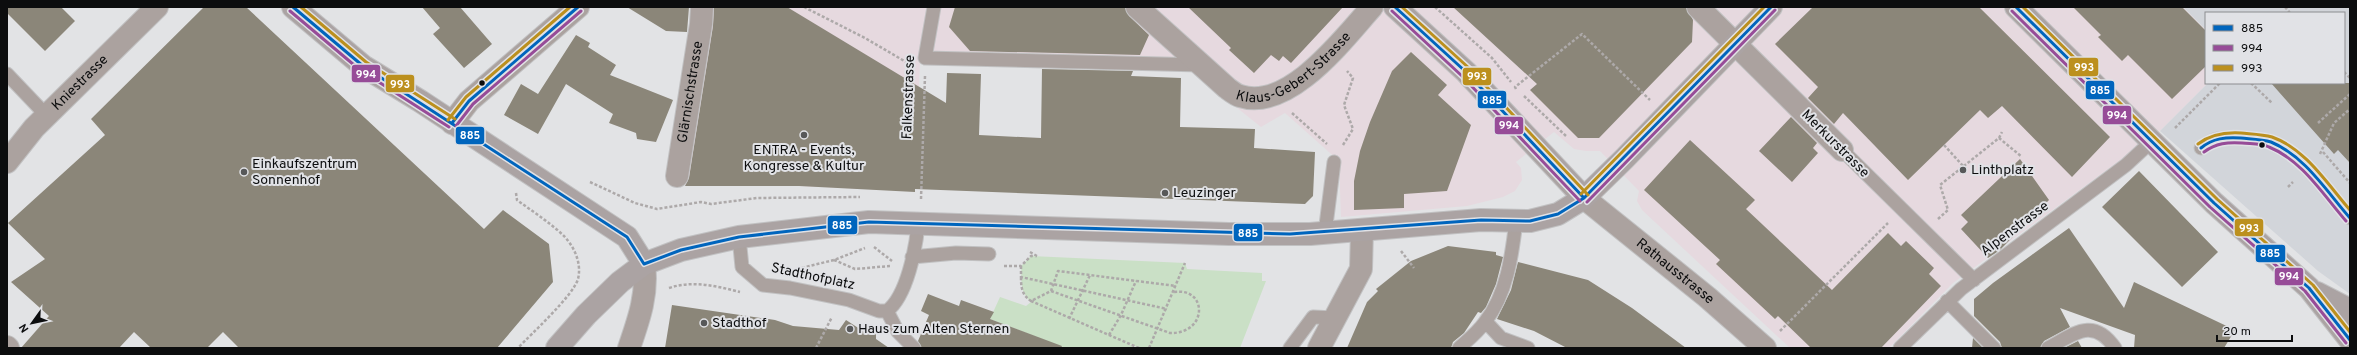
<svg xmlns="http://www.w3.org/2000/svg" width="2357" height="355" font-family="Overpass,sans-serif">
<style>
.commercial{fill:#e6d9df}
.built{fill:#d2d5da}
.green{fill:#cae0c6}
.building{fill:#8b8679}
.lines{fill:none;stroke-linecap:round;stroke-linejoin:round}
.service-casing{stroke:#c1c1c2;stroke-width:15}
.minor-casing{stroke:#c1c1c2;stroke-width:24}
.primary-casing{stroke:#c1c1c2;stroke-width:24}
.path{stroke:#ada9a9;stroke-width:2.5;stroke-dasharray:3 2;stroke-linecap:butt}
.service{stroke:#aba29f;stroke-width:13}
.minor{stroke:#aba29f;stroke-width:22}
.primary{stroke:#aba3a3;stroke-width:22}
.bus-1-casing{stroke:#e1e2e6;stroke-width:6}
.bus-2-casing{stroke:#e1e2e6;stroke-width:6}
.bus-3-casing{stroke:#e1e2e6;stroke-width:6}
.bus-1{stroke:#0065bd;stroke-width:3}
.bus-2{stroke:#974c98;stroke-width:3}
.bus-3{stroke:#bc901e;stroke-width:3}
.bus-dot{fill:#0c0d0e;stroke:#e1e2e6;stroke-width:1.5}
.poi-dot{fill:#575859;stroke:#e1e2e6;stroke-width:1.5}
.labels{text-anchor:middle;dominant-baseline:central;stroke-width:4;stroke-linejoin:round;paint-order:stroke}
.street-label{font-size:14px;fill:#0c0d0e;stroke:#e1e2e6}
.poi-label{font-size:14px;fill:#0c0d0e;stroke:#e1e2e6;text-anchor:start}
.line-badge{stroke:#e1e2e6;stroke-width:1.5}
.badge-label{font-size:11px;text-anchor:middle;font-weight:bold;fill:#fff}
</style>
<rect width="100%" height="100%" fill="#e2e3e5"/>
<!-- commercial -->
<path class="commercial" d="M711 7H2183L2206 30V83H2208L2160 131 1953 283 1889 348H1790L1642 210 1637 201 1639 191 1600 151H1586L1574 149 1554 132 1516 162 1521 168 1522 180 1515 191 1503 197 1467 206 1341 217 1339 161 1285 113 1261 127 1191 71 920 62 914 191 799 186 683 185Z"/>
<!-- built -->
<path class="built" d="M2183 7H2350V294L2318 271 2160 131 2208 83H2344V13H2206V30Z"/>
<!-- green -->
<path class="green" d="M1031 256 1185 263 1187 269 1262 273V281H1266L1240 348H1139L1125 342 1136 348H1065L990 319 1000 297 1026 306 1031 302C1019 291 1022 281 1021 266Z"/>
<!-- building -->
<path class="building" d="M7 7H61L75 21 45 51 7 13Z
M204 7H246L484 229 503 210 549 244 553 282 497 348H239L223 332 207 348H151L134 332 119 348H21L49 316 11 282 45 259 8 223 105 135 91 119Z
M422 7H460L492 44 464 68 433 34 440 28Z
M627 7H689L687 32 666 31Z
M714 7H787L946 103 947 73 981 74 979 135 1041 138 1042 69 1133 71 1131 76 1181 78 1180 127 1255 129 1254 148 1315 152 1313 196 1305 204 915 189V192L799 186H685L689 178 713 26Z
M955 7H1125L1129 16 1149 35 1140 55 970 51 949 27Z
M1188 7H1343L1291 63 1283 56 1279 61 1271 55 1254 73 1229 50 1231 48Z
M1453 7H1686L1693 20 1692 42 1599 138H1578L1530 90 1537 84Z
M1813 7H1979L2110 137 2072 177 2002 106 1988 118 1980 110 1908 180 1843 113 1834 124 1808 98 1818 87 1775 44Z
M2073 7H2182L2206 31V66L2172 99 2128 55 2122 61 2098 37 2101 35Z
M576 35 590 43 588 47 616 65 610 75 673 100 656 142 637 139 636 133 609 123 613 114 566 84 538 134 504 115 521 84 538 94Z
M1411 52 1447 85 1438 95 1471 125 1447 191 1404 194V208L1354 210V181L1360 151 1370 122 1392 71Z
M2271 83H2350V163L2338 150 2334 154Z
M1791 117 1817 143 1813 148 1818 153 1792 182 1759 151Z
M1690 140 1755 200 1746 209 1832 290 1888 233 1901 246 1906 241 1934 268 1929 274 1941 286 1881 348H1811L1778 316 1775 319 1716 264 1720 260 1644 190Z
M2020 159 2049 200 2000 250 1988 258 1961 229 1968 222 1961 215Z
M2139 171 2218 252 2182 287 2102 207Z
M2069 228 2124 308 2134 282 2235 330 2224 348H2134L2135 335 2060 308 2070 327 2044 341 2040 348H2002L2000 342 1974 316V299L1993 283Z
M1448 246 1496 252V255L1503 257 1496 284 1486 307 1481 313 1478 312 1464 333 1453 342 1451 348H1347L1367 302 1378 291 1376 289 1411 261Z
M1518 262 1588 280 1632 308 1686 348H1567L1534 331 1497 319 1511 290Z
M928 294 959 306 961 300 994 312 990 319 1062 346 1061 348H922L918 341 929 315 921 311Z
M672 305 775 320 793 326 839 330 846 320 866 333 876 334V339L889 348H665Z
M1973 338 1983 348H1972Z
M2078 341 2082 348H2064Z"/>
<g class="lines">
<defs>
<path id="service" d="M934 7 925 58 1201 65
M7 74 47 116
M2201 148C2213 137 2225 137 2241 138 2251 139 2262 139 2271 142 2301 153 2329 195 2350 218
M1842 150 1974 280
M1325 233 1334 162
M739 237 742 267 763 285 790 288 849 300 879 311H887
M912 257 956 253 989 254
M1947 301 1994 348
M887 311C907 296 916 248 918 224
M887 311 898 332 914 348
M1486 322 1501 338 1528 348
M1290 348 1313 317 1335 318
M1459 348C1468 340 1478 332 1485 322 1507 294 1512 255 1516 221
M1900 348 1961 289 2126 165 2152 141
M2048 348C2074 334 2093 316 2115 348"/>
<g id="minor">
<path id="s1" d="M1137 7 1227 88C1231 91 1236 95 1240 96 1289 112 1344 38 1372 7"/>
<path d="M1698 7 1842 150"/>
<path d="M452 123 469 101 578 7"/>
<path id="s2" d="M7 162 34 128 157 7"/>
<path id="s3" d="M677 176 701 24 702 7"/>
<path id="s4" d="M1584 198 1707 297 1765 348"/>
<path d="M7 347 8 348"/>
<path d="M629 348C639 319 648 294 644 264"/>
<path d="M1319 348 1361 269 1362 230"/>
</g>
<path id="primary" d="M293 7 363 66 420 101 627 237 644 264
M1395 7 1466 72 1584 198
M2016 7 2214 203 2309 288 2350 340
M2317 293 2350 310
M557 348 586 315 620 282 644 264 681 250 739 237 869 222 1229 234H1310L1481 220 1530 221 1558 214 1584 198 1624 159 1771 7"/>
</defs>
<!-- service casing -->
<use href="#service" class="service-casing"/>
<!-- minor casing -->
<use href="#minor" class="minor-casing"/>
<!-- primary casing -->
<use href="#primary" class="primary-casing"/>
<!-- path -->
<path class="path" d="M804 7 865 38 906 62
M1435 7 1492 58 1511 82
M2285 7 2290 13
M2344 72 2350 78
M2251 83 2272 103
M1516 89 1515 87 1582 34 1650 100
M1524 96 1567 137
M1292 113 1327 144
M2318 123 2350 94
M2175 128 2220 83
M1999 138 2002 132
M1343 145 1353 129 1344 105 1353 78 1347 71
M1944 145 1964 167
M2323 152 2350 183
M2320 154 2334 123 2350 109
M590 182 635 203 657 209 701 202 711 204 757 198 860 197
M2288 187 2293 182
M516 193 517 200C532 211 549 222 563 235 574 246 582 263 578 279 573 296 531 334 518 348
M921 199 925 76
M1938 219 1948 210 1940 185 1999 138 2022 157
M874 247 892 261
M1401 251 1414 268
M1030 252 1037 256
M834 260 855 269 890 266
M1004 266H1021L1031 256H1037
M1021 266V277L1167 309
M797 269 834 260 865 248
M1021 277C1021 288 1022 295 1031 301
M669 288C693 280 716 286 740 292
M1051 291 1170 333C1208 334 1208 287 1174 292
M1069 319 1090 275
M1780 331 1888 223
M1109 335 1121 315 1136 281
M816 348 832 317
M1139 348 1031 301 1051 291 1058 271 1176 286
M1149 348 1185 263"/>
<!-- service -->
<use href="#service" class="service"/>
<!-- minor -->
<use href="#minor" class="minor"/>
<!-- primary -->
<use href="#primary" class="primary"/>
<defs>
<path id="bus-1" d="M293 7 363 66 627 237 644 264
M1395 7 1466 72 1584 198
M2016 7 2214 203 2309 288 2350 340
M452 123 469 101 578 7
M2201 148C2213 138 2226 137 2241 138 2251 139 2262 139 2271 142 2305 156 2327 192 2350 218
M644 264 681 250 739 237 869 222 1290 234 1481 220 1530 221 1558 214 1584 198 1771 7"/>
<path id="bus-2" d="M290 11 360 70 449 127
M1392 11 1462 76 1580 201
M2012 11 2210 207 2305 291 2346 343
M456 126 473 104 581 11
M2204 152C2216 143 2228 142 2242 143 2251 144 2261 143 2269 147 2302 160 2324 196 2346 221
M1587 202 1775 10"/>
<path id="bus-3" d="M301 7 366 62 455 119
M1402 7 1470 69 1588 195
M2023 7 2217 199 2313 285 2350 332
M448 120 466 97 570 7
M2198 144C2211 134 2225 132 2241 133 2251 134 2262 134 2272 137 2306 149 2328 185 2350 210
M1581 194 1764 7"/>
</defs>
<!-- bus-1 casing -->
<use href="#bus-1" class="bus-1-casing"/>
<!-- bus-2 casing -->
<use href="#bus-2" class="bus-2-casing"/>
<!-- bus-3 casing -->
<use href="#bus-3" class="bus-3-casing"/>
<!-- bus-1 -->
<use href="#bus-1" class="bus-1"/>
<!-- bus-2 -->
<use href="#bus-2" class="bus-2"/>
<!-- bus-3 -->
<use href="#bus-3" class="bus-3"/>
</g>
<!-- markers -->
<g class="bus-dot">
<circle cx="482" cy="83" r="3.5"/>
<circle cx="2262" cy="145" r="3.5"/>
</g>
<g class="poi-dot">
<circle cx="804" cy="135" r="4"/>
<circle cx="1963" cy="170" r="4"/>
<circle cx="244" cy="172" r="4"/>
<circle cx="1165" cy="193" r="4"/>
<circle cx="704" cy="323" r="4"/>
<circle cx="850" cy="329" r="4"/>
</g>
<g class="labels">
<!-- street labels -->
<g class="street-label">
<text stroke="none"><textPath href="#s1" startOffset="200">Klaus-Gebert-Strasse</textPath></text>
<text stroke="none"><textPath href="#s2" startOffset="108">Kniestrasse</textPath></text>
<text stroke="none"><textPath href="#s3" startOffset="85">Glärnischstrasse</textPath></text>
<text transform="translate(909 97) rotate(-88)">Falkenstrasse</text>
<text transform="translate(1835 144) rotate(45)">Merkurstrasse</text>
<text transform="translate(2015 229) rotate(-37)">Alpenstrasse</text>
<text stroke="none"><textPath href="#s4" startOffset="117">Rathausstrasse</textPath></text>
<text transform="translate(813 277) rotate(12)">Stadthofplatz</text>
</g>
<!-- poi labels -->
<g class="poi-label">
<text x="804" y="150" text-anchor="middle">ENTRA - Events,<tspan x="804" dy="16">Kongresse &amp; Kultur</tspan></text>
<text x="252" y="164">Einkaufszentrum<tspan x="252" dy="16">Sonnenhof</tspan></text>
<text x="1971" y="170">Linthplatz</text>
<text x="1173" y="193">Leuzinger</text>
<text x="712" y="323">Stadthof</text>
<text x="858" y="329">Haus zum Alten Sternen</text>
</g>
</g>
<g class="line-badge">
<rect x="2068" y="57" width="31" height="20" rx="4" fill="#bc901e"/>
<rect x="351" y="64" width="30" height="19" rx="4" fill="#974c98"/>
<rect x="1462" y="67" width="30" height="19" rx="4" fill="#bc901e"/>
<rect x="385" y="74" width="30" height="19" rx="4" fill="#bc901e"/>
<rect x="2085" y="80" width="30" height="20" rx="4" fill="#0065bd"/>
<rect x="1477" y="90" width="30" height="19" rx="4" fill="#0065bd"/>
<rect x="2102" y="105" width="30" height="20" rx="4" fill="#974c98"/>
<rect x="1494" y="116" width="30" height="19" rx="4" fill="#974c98"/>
<rect x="455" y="126" width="30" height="19" rx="4" fill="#0065bd"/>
<rect x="827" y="215" width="31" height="20" rx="4" fill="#0065bd"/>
<rect x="2234" y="218" width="30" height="19" rx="4" fill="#bc901e"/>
<rect x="1233" y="223" width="30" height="19" rx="4" fill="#0065bd"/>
<rect x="2255" y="244" width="31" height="19" rx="4" fill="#0065bd"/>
<rect x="2274" y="267" width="30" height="19" rx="4" fill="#974c98"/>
</g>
<g class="badge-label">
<text x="2084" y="71">993</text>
<text x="366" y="78">994</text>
<text x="1477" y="80">993</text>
<text x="400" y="88">993</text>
<text x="2100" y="94">885</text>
<text x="1492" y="104">885</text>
<text x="2117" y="119">994</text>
<text x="1509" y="129">994</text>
<text x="470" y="139">885</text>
<text x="842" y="229">885</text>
<text x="2249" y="232">993</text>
<text x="1248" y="237">885</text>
<text x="2270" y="257">885</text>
<text x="2289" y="280">994</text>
</g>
<!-- border -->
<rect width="2357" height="355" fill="none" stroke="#0c0d0e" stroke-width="16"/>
<!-- legend -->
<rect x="2205" y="12" width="140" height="72" fill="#e1e2e6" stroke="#8c8d90"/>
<rect x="2213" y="25" width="20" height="6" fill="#0065bd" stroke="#8c8d90"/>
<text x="2241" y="32" font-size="12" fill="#0c0d0e">885</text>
<rect x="2213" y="45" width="20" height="6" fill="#974c98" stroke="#8c8d90"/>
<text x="2241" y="52" font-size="12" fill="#0c0d0e">994</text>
<rect x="2213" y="65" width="20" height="6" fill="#bc901e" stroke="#8c8d90"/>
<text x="2241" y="72" font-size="12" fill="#0c0d0e">993</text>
<!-- north arrow -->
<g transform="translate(32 323) rotate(237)" stroke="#e1e2e6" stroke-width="3" paint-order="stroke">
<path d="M0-3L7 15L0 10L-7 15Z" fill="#0c0d0e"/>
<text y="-6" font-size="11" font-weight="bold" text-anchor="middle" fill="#0c0d0e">N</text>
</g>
<!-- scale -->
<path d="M2217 335v6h75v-6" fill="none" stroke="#0c0d0e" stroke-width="2"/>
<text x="2223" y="335" font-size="12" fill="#0c0d0e" stroke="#e1e2e6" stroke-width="3" paint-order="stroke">20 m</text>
</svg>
